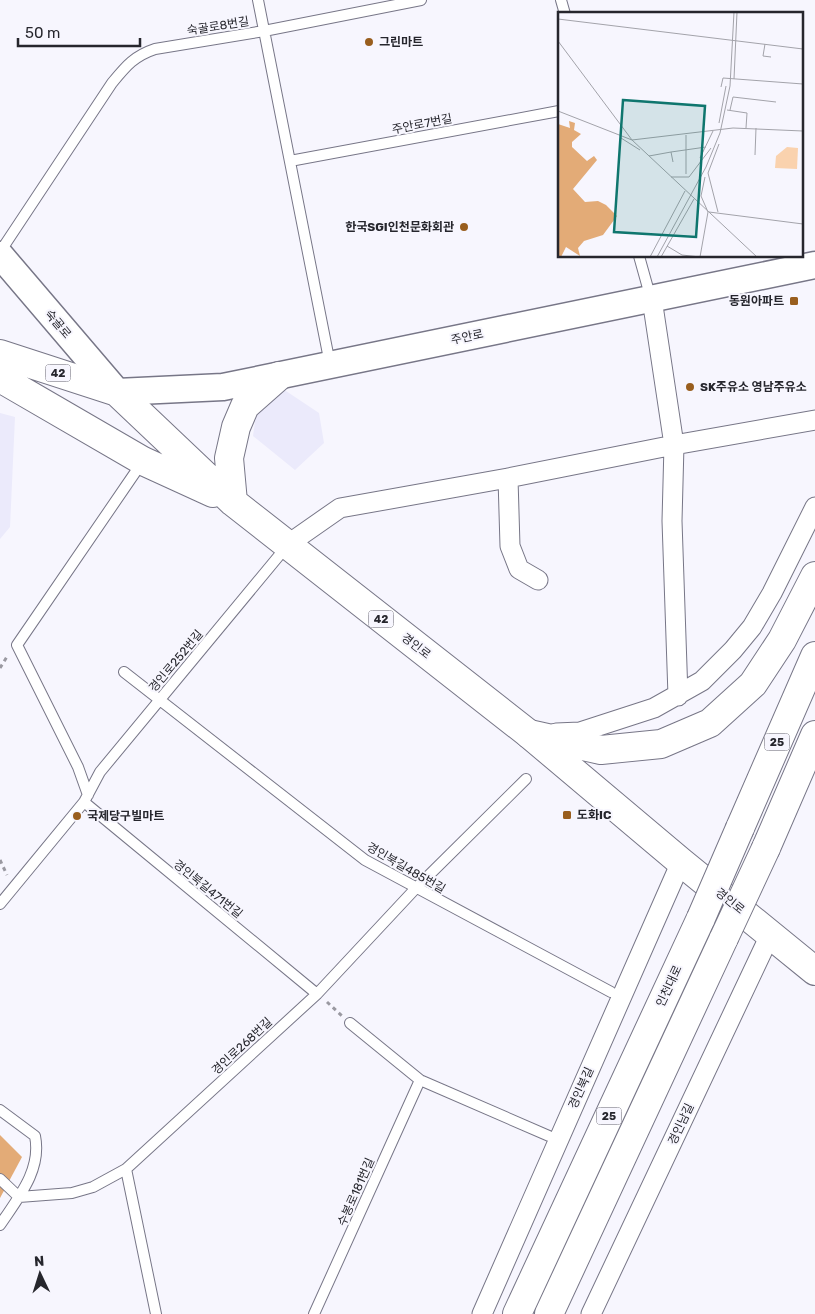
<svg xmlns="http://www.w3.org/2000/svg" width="815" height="1314" font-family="Rubik,'Noto Sans KR',sans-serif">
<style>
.built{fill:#ebeafb}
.forest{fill:#e3ab77}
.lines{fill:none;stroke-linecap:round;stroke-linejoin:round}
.lane-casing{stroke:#777687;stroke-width:12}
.street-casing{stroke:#777687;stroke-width:21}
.secondary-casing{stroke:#777687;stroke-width:29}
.primary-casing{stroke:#777687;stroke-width:30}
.highway-casing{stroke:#777687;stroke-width:30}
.path{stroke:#9a99a1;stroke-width:3;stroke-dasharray:4 4;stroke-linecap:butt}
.lane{stroke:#fff;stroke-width:10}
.street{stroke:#fff;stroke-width:19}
.secondary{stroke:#fff;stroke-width:26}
.primary{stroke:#fff;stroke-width:28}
.highway{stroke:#fff;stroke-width:28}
.highway-bridge-casing{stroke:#777687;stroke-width:30;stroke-linecap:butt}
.highway-bridge{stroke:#fff;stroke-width:28}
.poi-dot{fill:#995e1e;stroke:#f7f6fe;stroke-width:2}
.labels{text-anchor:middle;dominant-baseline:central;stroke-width:4;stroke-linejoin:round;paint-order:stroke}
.shield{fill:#f7f6fe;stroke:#65646c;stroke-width:1}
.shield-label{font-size:11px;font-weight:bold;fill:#26262d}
.street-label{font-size:12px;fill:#26262d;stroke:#f7f6fe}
.poi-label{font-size:12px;font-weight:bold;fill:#26262d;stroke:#f7f6fe;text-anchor:start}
.inset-road{fill:none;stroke:#a3a3aa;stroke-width:1}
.view{fill:#0f766e;fill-opacity:0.15;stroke:#0f766e;stroke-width:2.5}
.inset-edge{fill:none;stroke:#26262d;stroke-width:2.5}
</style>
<rect width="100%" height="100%" fill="#f7f6fe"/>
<!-- built -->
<path class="built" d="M280 387 319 413 324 443 295 470 253 436 258 401Z
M0 413 15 417 10 527 0 539Z"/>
<!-- forest -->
<path class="forest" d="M0 1135 22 1157 0 1198Z"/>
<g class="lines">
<defs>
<path id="lane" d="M258 0 330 364
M561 0 565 14
M290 161 559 111
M0 252 112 83C126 66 134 56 155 49L264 31 421 0
M639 256 651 299
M124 672 365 860 611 992
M88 795 78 767 17 645 143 461
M84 802 317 994
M0 904 84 802 100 772 287 546
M350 1023 420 1080 549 1136
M0 1110 35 1136C42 1170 18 1198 0 1225
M126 1169 156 1314
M0 1179 19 1197
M19 1197 72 1193 93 1187 126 1169 317 994 416 888 526 779
M314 1314 420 1080"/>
<path id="street" d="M652 299 674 445 672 521 678 696
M287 545 340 508 508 478
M538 580 519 569 510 546 508 478 674 445 815 420
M556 733 580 732 654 708 702 681 733 650 752 627 772 593 815 507
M482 1314 681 862
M591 1314 770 935"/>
<path id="secondary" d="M0 255 117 392 223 387 815 265"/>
<path id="primary" d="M0 354 117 392 233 502 529 734 681 862 815 971
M0 378 143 461 213 493
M233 502 229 458 236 427 245 406 279 376"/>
<path id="highway" d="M529 734 601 750 661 744 710 723 753 684 782 640 815 576
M740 828 815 656
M766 848 815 735
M517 1314 701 918
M549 1314 724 938"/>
</defs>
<!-- lane casing -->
<use href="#lane" class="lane-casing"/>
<!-- street casing -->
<use href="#street" class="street-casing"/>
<!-- secondary casing -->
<use href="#secondary" class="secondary-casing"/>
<!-- primary casing -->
<use href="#primary" class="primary-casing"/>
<!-- highway casing -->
<use href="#highway" class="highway-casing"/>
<!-- path -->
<path class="path" d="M0 668 8 655
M0 860 7 875
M327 1002 342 1016"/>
<!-- lane -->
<use href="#lane" class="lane"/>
<!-- street -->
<use href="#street" class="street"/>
<!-- secondary -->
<use href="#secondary" class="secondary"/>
<!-- primary -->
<use href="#primary" class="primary"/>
<!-- highway -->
<use href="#highway" class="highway"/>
<defs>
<path id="highway-bridge" d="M701 918 740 828
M724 938 766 848"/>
</defs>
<!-- highway-bridge casing -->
<use href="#highway-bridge" class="highway-bridge-casing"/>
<!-- highway-bridge -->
<use href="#highway-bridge" class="highway-bridge"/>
</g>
<!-- markers -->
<g class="poi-dot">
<circle cx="369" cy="42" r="5"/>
<circle cx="464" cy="227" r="5"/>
<rect x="789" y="296" width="10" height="10" rx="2.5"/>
<circle cx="690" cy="387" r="5"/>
<rect x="562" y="810" width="10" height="10" rx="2.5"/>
<circle cx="77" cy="816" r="5"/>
</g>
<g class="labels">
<!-- shield labels -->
<g class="shield">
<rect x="45.5" y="364.5" width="25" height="17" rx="4"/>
<rect x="368.5" y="610.5" width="25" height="17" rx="4"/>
<rect x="764.5" y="733.5" width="25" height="17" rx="4"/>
<rect x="596.5" y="1107.5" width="25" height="17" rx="4"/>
</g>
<g class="shield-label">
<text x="58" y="373">42</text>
<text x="381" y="619">42</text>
<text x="777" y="742">25</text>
<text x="609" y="1116">25</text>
</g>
<!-- street labels -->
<g class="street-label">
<text transform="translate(218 26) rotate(-9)">숙골로8번길</text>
<text transform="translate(422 124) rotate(-11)">주안로7번길</text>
<text transform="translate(58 324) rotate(50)">숙골로</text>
<text transform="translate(467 337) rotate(-12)">주안로</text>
<text transform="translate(416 646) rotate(38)">경인로</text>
<text transform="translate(176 661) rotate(-50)">경인로252번길</text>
<text transform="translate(406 868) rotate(30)">경인북길485번길</text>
<text transform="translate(208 889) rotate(39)">경인북길471번길</text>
<text transform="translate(730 901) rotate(39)">경인로</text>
<text transform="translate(669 986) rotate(-65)">인천대로</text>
<text transform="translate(242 1046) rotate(-43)">경인로268번길</text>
<text transform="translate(581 1088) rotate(-66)">경인북길</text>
<text transform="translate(681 1124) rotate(-65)">경인남길</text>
<text transform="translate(356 1192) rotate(-66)">수봉로181번길</text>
</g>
<!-- poi labels -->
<g class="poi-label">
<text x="379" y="42">그린마트</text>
<text x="454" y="227" text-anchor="end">한국SGI인천문화회관</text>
<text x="784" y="301" text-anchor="end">동원아파트</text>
<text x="700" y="387">SK주유소 영남주유소</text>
<text x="577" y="815">도화IC</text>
<text x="87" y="816">국제당구빌마트</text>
</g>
</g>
<!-- overview -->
<g transform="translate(558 12)">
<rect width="245" height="245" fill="#f7f6fe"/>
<path d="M229 135 240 136 239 157 217 156 218 144Z" fill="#fad2ae"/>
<path d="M11 109 17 111 16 118 23 122 14 130V135L29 149 36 144 39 148 15 177 27 190 40 189 48 193 59 204 45 223 26 229 20 236 22 244 8 235 3 245 0 243V112L12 116Z" fill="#e3ab77"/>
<path class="inset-road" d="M0 7 245 37M0 29 74 128M207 32 205 44 213 45M176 67 179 0M163 75 165 66 245 72M169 98 189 101 188 116M172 98 175 85 218 90M0 99 74 128 199 245M161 111 168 74M63 126 82 138M74 128 175 116 245 119M197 143 198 116M91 144 113 140M142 146 155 119M115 150 113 140 148 135M128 162V123M113 165H131L153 136M147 165 143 184 150 200M151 200 245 212M160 200 150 161 161 132M109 234 124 243 142 245M92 245 127 179M99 245 148 155 162 121 172 74 176 0M103 245 136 187M142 245 150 200"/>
<path class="view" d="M65 88 147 94 138 225 56 220Z"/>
<rect width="245" height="245" class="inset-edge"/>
</g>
<!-- north arrow -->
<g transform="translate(40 1274) rotate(356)" stroke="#f7f6fe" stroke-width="4" paint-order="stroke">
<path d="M0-4L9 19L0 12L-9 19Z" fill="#26262d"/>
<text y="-8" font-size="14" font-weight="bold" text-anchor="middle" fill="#26262d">N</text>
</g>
<!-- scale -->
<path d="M18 38v8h122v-8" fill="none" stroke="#26262d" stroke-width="2.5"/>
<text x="25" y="38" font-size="15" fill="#26262d" stroke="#f7f6fe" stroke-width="4" paint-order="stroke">50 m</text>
</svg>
